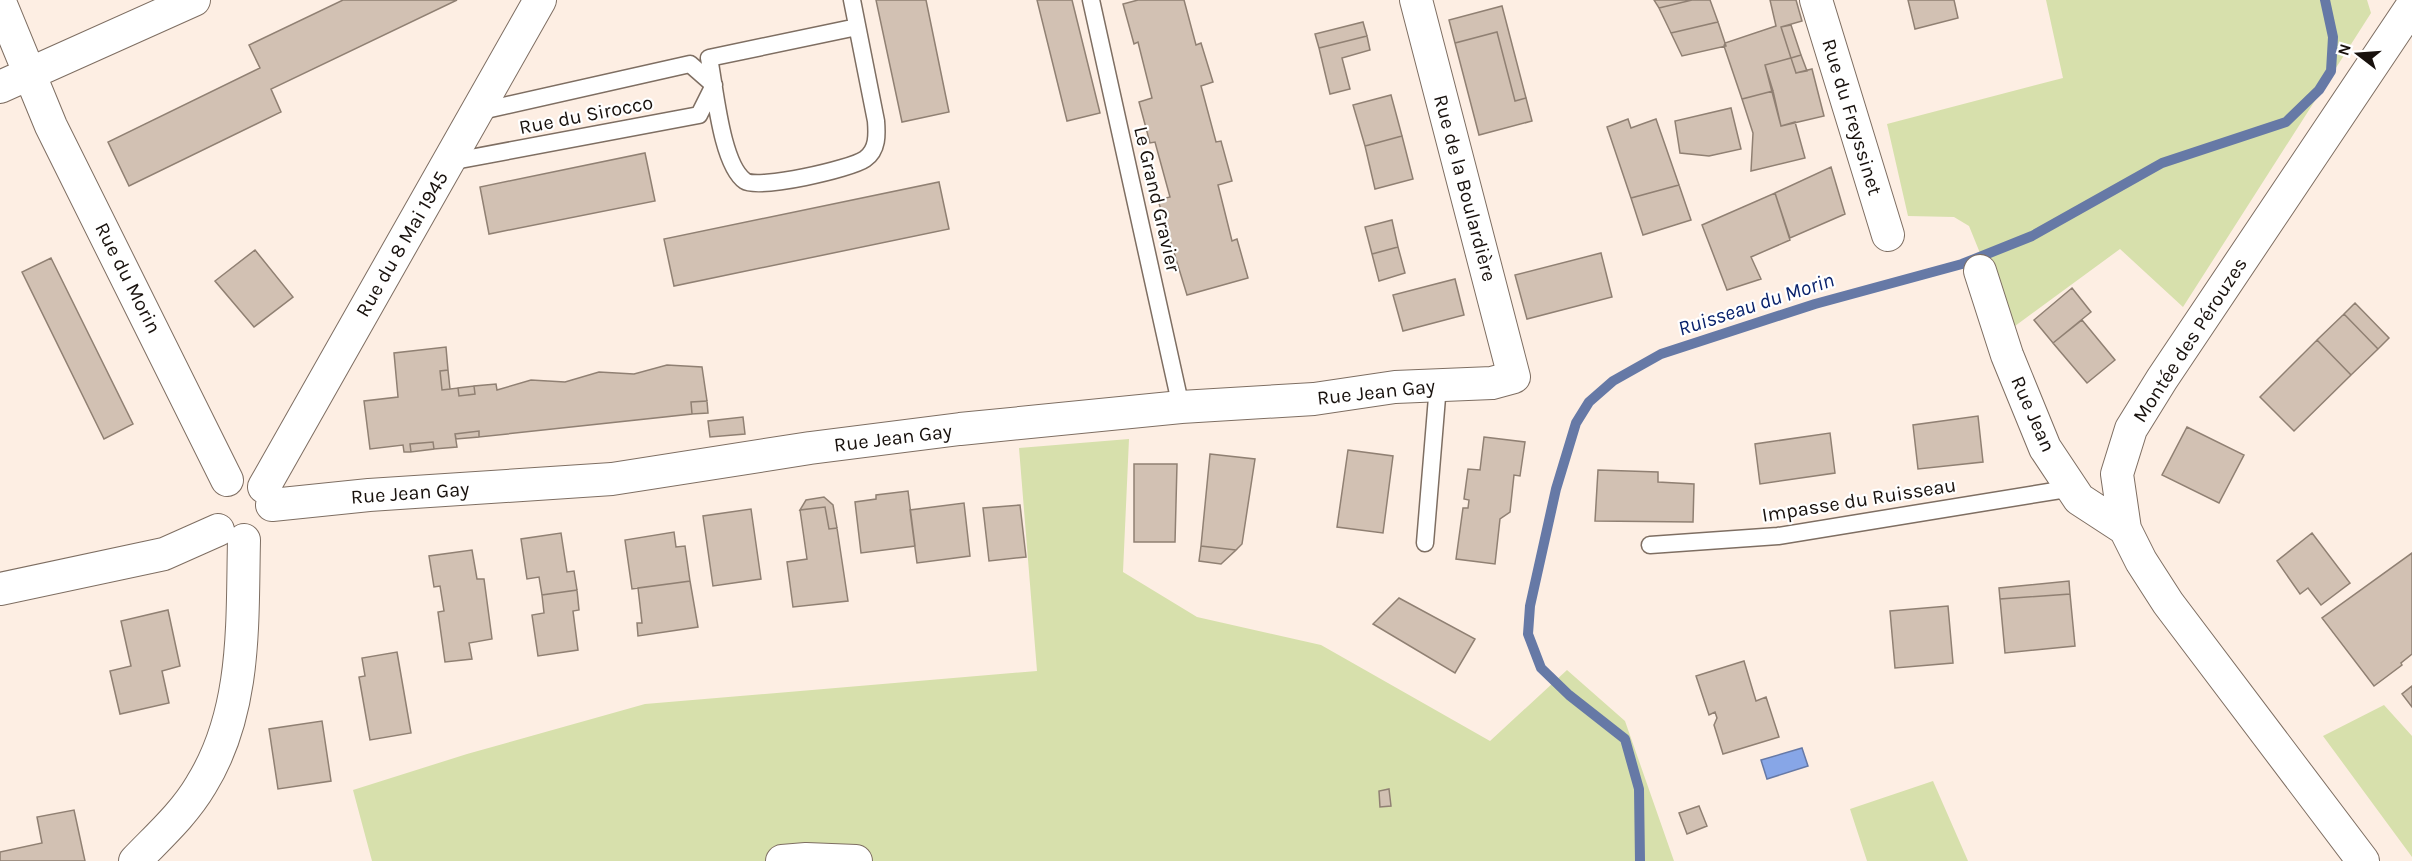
<svg xmlns="http://www.w3.org/2000/svg" width="2412" height="861" font-family="Karla,sans-serif">
<style>
.green{fill:#d7e0ac}
.water{fill:#87a6e7;stroke:#6679a6;stroke-width:1.5}
.lines{fill:none;stroke-linecap:round;stroke-linejoin:round}
.stream{stroke:#6679a6;stroke-width:10}
.building{fill:#d2c1b3;stroke:#908073;stroke-width:1.5}
.lane-casing{stroke:#7e6e62;stroke-width:19}
.street-casing{stroke:#7e6e62;stroke-width:34}
.lane{stroke:#fff;stroke-width:16}
.street{stroke:#fff;stroke-width:32}
.labels{text-anchor:middle;dominant-baseline:central;stroke-width:4.5;stroke-linejoin:round;paint-order:stroke}
.street-label{font-size:20px;fill:#18110d;stroke:#fff}
.water-label{font-size:21px;font-style:italic;fill:#09226c;stroke:#fff}
</style>
<rect width="100%" height="100%" fill="#fdeee3"/>
<!-- green -->
<path class="green" d="M2046 0H2367L2371 13 2183 307 2120 249 2011 329 1969 226 1954 217 1908 216 1887 124 2063 78Z
M1129 439 1123 572 1197 617 1321 645 1490 741 1567 670 1625 721 1674 861H372L353 790 467 754 645 704 1037 671 1019 448Z
M2384 705 2412 736V857L2323 736Z
M1933 781 1968 861H1867L1850 809Z"/>
<!-- water -->
<path class="water" d="M1802 748 1808 766 1767 779 1761 760Z"/>
<g class="lines">
<!-- stream -->
<path class="stream" d="M1640 861 1639 789 1625 739 1569 695 1541 668 1528 634 1530 606 1556 489 1576 423 1589 402 1613 381 1661 354 1815 304 1962 264 2032 236 2162 163 2286 122 2319 90 2331 71 2333 37 2325 0"/>
</g>
<!-- building -->
<path class="building" d="M343 0H457L271 89 281 112 129 186 108 142 260 68 249 45Z
M876 0H926L949 112 902 122Z
M1037 0H1072L1100 113 1067 121Z
M1138 0H1184L1196 45 1201 43 1213 82 1201 86 1216 142 1221 141 1232 181 1218 185 1232 241 1237 239 1248 278 1187 295 1158 200 1170 197 1155 142 1150 143 1139 102 1152 98 1138 42 1134 44 1123 4Z
M1654 0H1692L1659 8Z
M1692 0H1710L1718 22 1671 33 1659 8Z
M1770 0H1796L1802 21 1781 27 1791 58 1765 65 1773 91 1742 99 1724 46 1725 43 1776 26Z
M1908 0H1954L1958 18 1915 29Z
M1502 6 1526 98 1515 101 1497 32 1455 43 1449 20Z
M1363 22 1367 36 1319 48 1315 34Z
M1718 22 1726 46 1682 56 1671 33Z
M1791 25 1801 55 1791 58 1781 27Z
M1497 32 1515 101 1526 98 1532 121 1479 135 1455 43Z
M1367 36 1370 50 1342 58 1350 89 1330 94 1319 48Z
M1801 55 1807 71 1796 73 1791 58Z
M1791 58 1796 73 1812 69 1824 116 1781 126 1765 65Z
M1773 91 1781 126 1795 122 1805 158 1751 171 1753 133 1742 99Z
M1391 95 1402 136 1365 146 1353 105Z
M1731 108 1741 149 1709 156 1680 153 1675 121Z
M1628 119 1631 128 1656 119 1679 185 1631 198 1607 127Z
M1402 136 1413 179 1375 189 1365 146Z
M645 153 655 201 489 234 480 187Z
M1831 167 1845 214 1790 238 1775 193Z
M939 182 949 229 674 286 664 239Z
M1679 185 1691 220 1643 235 1631 198Z
M1775 193 1790 240 1751 257 1761 279 1727 290 1702 225Z
M1392 220 1398 247 1372 254 1365 227Z
M1398 247 1405 273 1379 281 1372 254Z
M255 250 293 297 254 327 215 281Z
M1601 253 1612 297 1527 319 1515 275Z
M51 258 133 424 104 439 22 272Z
M1455 279 1464 315 1403 331 1393 295Z
M2072 288 2091 312 2053 343 2034 320Z
M2355 303 2389 338 2378 349 2344 314Z
M2344 314 2378 349 2351 375 2317 340Z
M2082 320 2115 360 2087 383 2053 343Z
M2317 340 2351 375 2294 431 2260 397Z
M446 347 448 370 440 371 442 390 458 388 459 396 475 394 474 386 496 384 497 390 531 380 565 382 599 372 634 374 667 365 702 367 707 401 691 402 692 414 479 437V431L455 434 457 447 434 449 433 442 410 444 411 452H404L403 445 370 449 364 401 398 397 394 353Z
M448 370 450 389 442 390 440 371Z
M474 386 475 394 459 396 458 388Z
M707 401 708 413 692 414 691 402Z
M1978 416 1983 462 1918 469 1913 425Z
M743 417 745 434 710 437 708 421Z
M2187 427 2244 455 2219 503 2162 475Z
M479 431V437L456 439 455 434Z
M1830 433 1835 473 1760 484 1755 444Z
M1484 437 1525 442 1520 476 1514 475 1510 512 1500 519 1495 564 1456 559 1463 508H1468L1469 500 1464 499 1468 469 1480 470Z
M433 442 434 449 411 452 410 444Z
M1348 450 1393 456 1383 533 1337 527Z
M1210 454 1255 459 1242 544 1236 550 1201 546Z
M1134 464H1177L1175 542H1134Z
M1598 470 1658 472V482L1694 484 1693 522 1595 521Z
M908 491 915 546 861 553 855 502 876 499V495Z
M824 497 833 505 837 528 829 529 825 507 800 510 806 500Z
M964 503 970 556 917 563 910 510Z
M1020 505 1026 557 989 561 983 508Z
M825 507 829 529 837 528 848 601 793 607 787 562 807 559 800 510Z
M751 509 761 579 713 586 703 516Z
M674 532 676 547 685 546 690 581 632 589 625 540Z
M561 533 567 572 574 571 577 590 542 595 539 577 527 579 521 539Z
M2312 533 2350 583 2321 605 2308 588 2300 594 2277 561Z
M1201 546 1236 550 1221 564 1199 561Z
M472 550 477 579H484L492 639 469 643 472 659 445 662 438 612 444 611 440 586 434 587 429 556Z
M2412 553V654L2401 663 2402 665 2374 686 2322 618Z
M690 581 698 627 638 636 637 623H642L638 588Z
M2069 581 2070 594 2000 599 1999 588Z
M577 590 579 610 573 611 578 650 538 656 532 615 544 613 542 595Z
M2070 594 2075 646 2005 653 2000 599Z
M1399 598 1475 639 1455 673 1373 624Z
M1948 606 1953 663 1895 668 1890 611Z
M168 610 180 666 162 671 169 703 120 714 110 671 131 666 121 621Z
M397 652 411 733 370 740 359 677 365 676 362 658Z
M1744 661 1756 701 1766 697 1779 737 1723 754 1714 725 1717 718 1715 712 1709 715 1696 676Z
M2412 686V707L2402 694Z
M322 721 331 781 278 789 269 729Z
M1389 789 1391 806 1380 807 1379 791Z
M1699 806 1707 826 1687 834 1679 813Z
M74 810 85 861H0V852L42 843 37 817Z"/>
<g class="lines">
<defs>
<path id="lane" d="M852 0 876 121C877 134 878 150 865 159 851 169 758 190 745 181 721 164 715 87 709 58L857 27
M1091 0 1181 407
M477 112 690 64 714 85
M449 162 699 115 714 85
M1425 543 1438 385
M1650 545 1778 536 2073 488"/>
<path id="street" d="M1816 0 1888 235
M0 2 51 126 227 480
M0 87 194 0
M1980 271 2007 355 2045 448 2079 499 2125 529
M264 487 540 0
M272 505 369 495 612 479 810 448 960 429 1181 407 1314 399 1395 387 1492 383 1514 377 1416 0
M0 589 164 554 218 530
M135 861C158 837 184 814 201 785 247 711 242 623 244 540
M782 861 806 859 856 861
M2363 861 2168 603 2141 561 2125 529 2117 474 2131 429 2162 379 2412 6"/>
</defs>
<!-- lane casing -->
<use href="#lane" class="lane-casing"/>
<!-- street casing -->
<use href="#street" class="street-casing"/>
<!-- lane -->
<use href="#lane" class="lane"/>
<!-- street -->
<use href="#street" class="street"/>
</g>
<g class="labels">
<!-- street labels -->
<g class="street-label">
<text transform="translate(586 115) rotate(-11)">Rue du Sirocco</text>
<text transform="translate(1852 117) rotate(73)">Rue du Freyssinet</text>
<text transform="translate(1465 188) rotate(75)">Rue de la Boulardière</text>
<text transform="translate(1157 199) rotate(77)">Le Grand Gravier</text>
<text transform="translate(402 244) rotate(-60)">Rue du 8 Mai 1945</text>
<text transform="translate(128 278) rotate(63)">Rue du Morin</text>
<text transform="translate(2190 340) rotate(-57)">Montée des Pérouzes</text>
<text transform="translate(1376 392) rotate(-6)">Rue Jean Gay</text>
<text transform="translate(2033 414) rotate(66)">Rue Jean</text>
<text transform="translate(893 438) rotate(-7)">Rue Jean Gay</text>
<text transform="translate(410 493) rotate(-4)">Rue Jean Gay</text>
<text transform="translate(1859 500) rotate(-9)">Impasse du Ruisseau</text>
</g>
<!-- water labels -->
<g class="water-label">
<text transform="translate(1756 304) rotate(-18)">Ruisseau du Morin</text>
</g>
</g>
<!-- north arrow -->
<g transform="translate(2358 54) rotate(287)" stroke="#ffffff" stroke-width="4.5" paint-order="stroke">
<path d="M0-4.5L10 22L0 15L-10 22Z" fill="#18110d"/>
<text y="-9" font-size="16" font-weight="bold" text-anchor="middle" fill="#18110d">N</text>
</g>
</svg>
